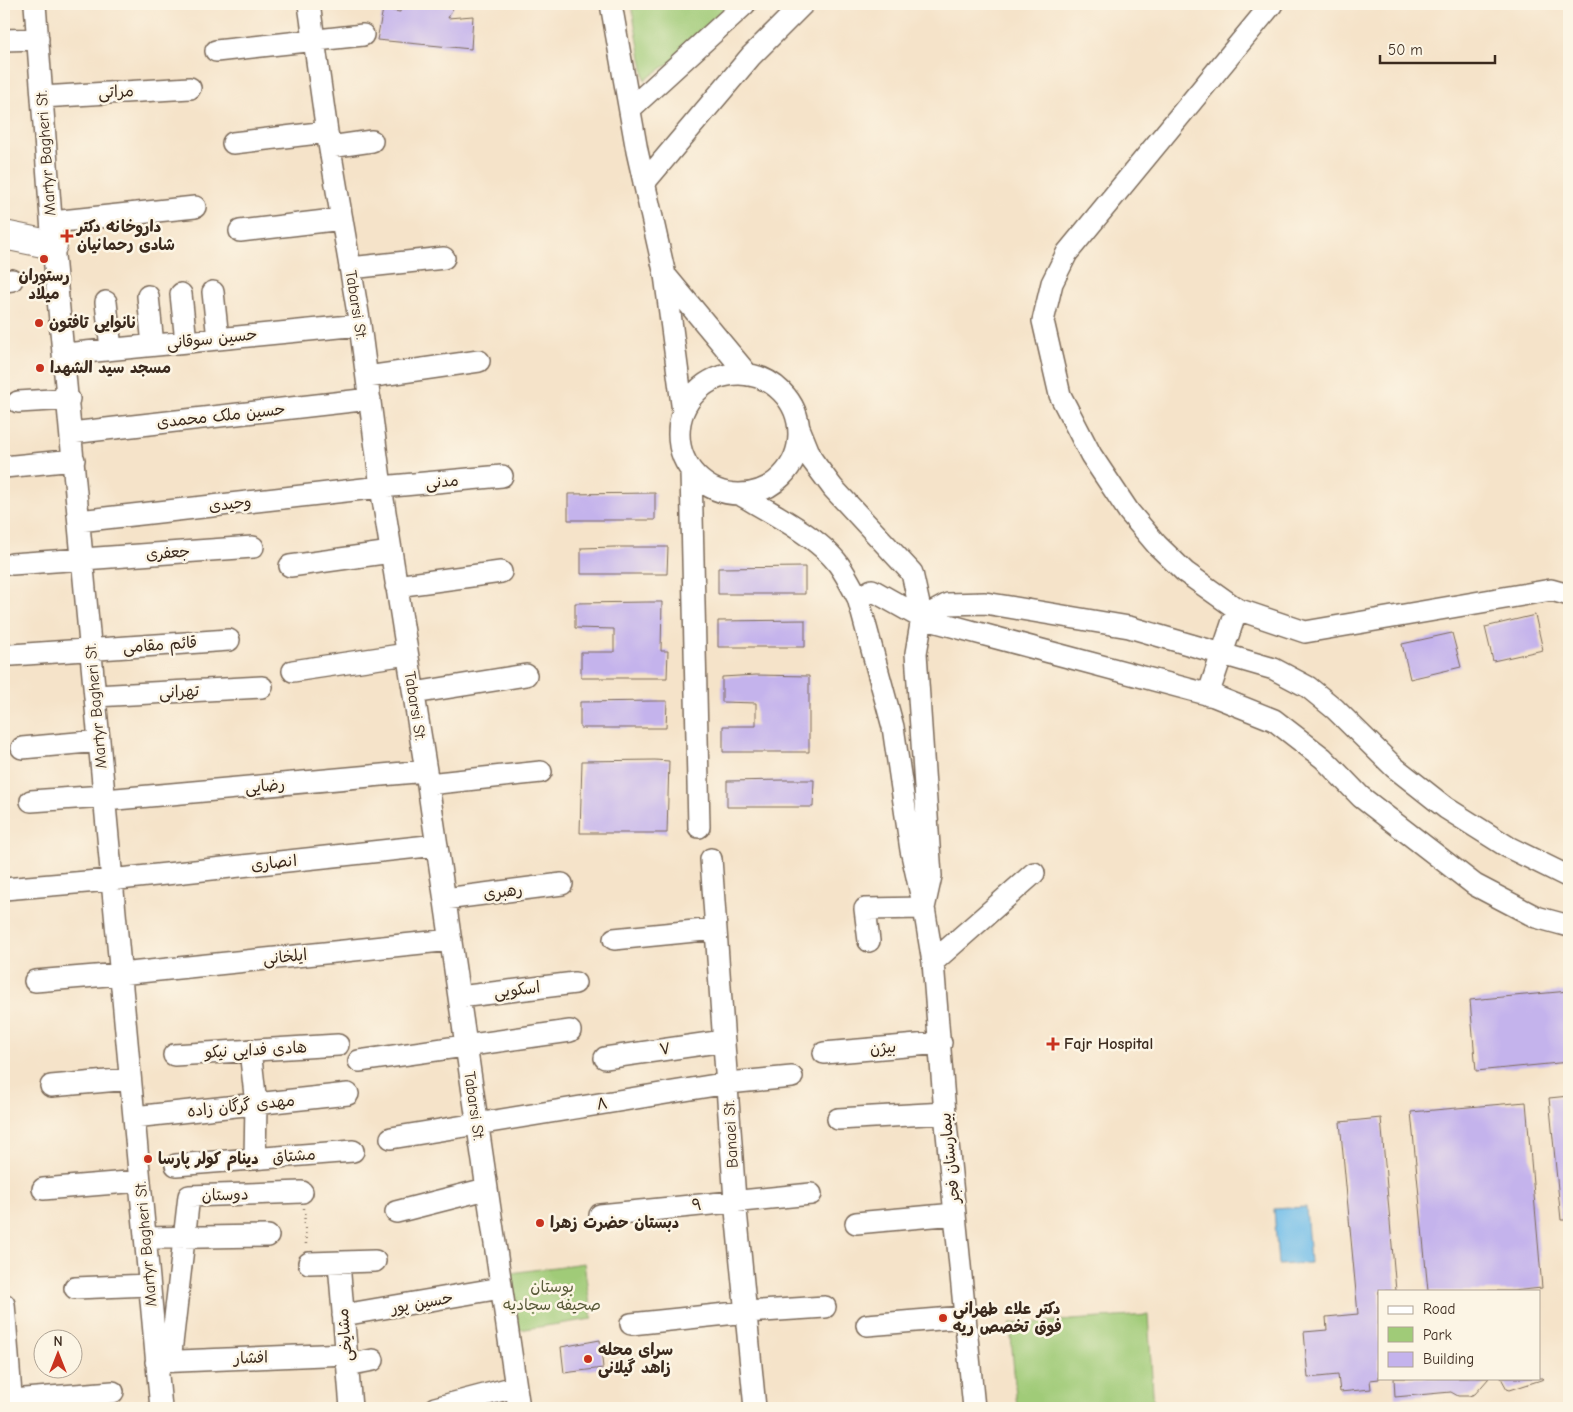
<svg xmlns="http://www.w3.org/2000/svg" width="1573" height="1412" font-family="'Comic Neue','Playpen Sans Arabic',sans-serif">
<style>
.green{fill:#a0cb78;stroke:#6e7a4b}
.water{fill:#70bdea;stroke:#567484}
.building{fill:#c4b3ec}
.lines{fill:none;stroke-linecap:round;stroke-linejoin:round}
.minor-casing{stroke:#7c6b5a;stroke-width:24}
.major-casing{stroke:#7c6b5a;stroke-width:30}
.path{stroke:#7c6b5a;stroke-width:2.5;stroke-dasharray:1 4;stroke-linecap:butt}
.minor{stroke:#fff;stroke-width:21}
.major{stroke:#fff;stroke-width:28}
.poi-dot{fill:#c8321e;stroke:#fcf5e5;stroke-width:2}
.labels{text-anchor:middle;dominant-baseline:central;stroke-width:5;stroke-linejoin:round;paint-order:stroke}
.street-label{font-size:16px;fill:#3b2a1e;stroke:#fcf5e5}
.poi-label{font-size:16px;font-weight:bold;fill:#3b2a1e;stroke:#fcf5e5;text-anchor:start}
.park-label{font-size:16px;fill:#595a39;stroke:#fcf5e5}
</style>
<rect width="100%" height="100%" fill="#fcf5e5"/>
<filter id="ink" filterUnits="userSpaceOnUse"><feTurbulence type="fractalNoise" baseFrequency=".02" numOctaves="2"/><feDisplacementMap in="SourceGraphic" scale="10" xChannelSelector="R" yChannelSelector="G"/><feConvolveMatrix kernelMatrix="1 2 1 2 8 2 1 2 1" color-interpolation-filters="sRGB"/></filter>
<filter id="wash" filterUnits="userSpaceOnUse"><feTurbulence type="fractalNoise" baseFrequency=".0096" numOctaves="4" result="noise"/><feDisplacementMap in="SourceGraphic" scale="20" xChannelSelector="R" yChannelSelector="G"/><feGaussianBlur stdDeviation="1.12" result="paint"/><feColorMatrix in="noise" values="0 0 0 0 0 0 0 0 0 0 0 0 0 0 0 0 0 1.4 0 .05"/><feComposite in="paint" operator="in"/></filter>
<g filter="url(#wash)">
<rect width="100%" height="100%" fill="#f5e3c9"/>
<!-- green -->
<path class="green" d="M631 4H745L736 17 645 80Z
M584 1263 592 1319 519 1330 511 1273Z
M1148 1315 1154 1408H1017L1010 1324Z"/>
<!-- water -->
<path class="water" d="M1306 1207 1310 1263 1278 1265 1274 1209Z"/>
<g id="blocks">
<!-- building -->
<path class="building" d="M401 4 454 6 448 18 473 16 471 49 377 40 383 9 400 12Z
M655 493V520H568V494Z
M614 547H668L667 574H581V548Z
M805 567V594H718V568Z
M648 602H662L661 651H668L667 678H581V652H614V629L575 628V603Z
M1535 615 1543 650 1493 661 1485 627Z
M805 620V647H718V621Z
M1452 633 1461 667 1410 679 1402 644Z
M756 675 809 676V752H723V726H756V703L722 702V677Z
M653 701H667L666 728H580V702Z
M655 760 669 761 667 833H580L582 761Z
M784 780H814L813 807H727V781Z
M1569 991V1062L1476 1071 1470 1000Z
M1569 1096V1220H1561L1549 1098Z
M1526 1102 1542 1288 1513 1291H1428L1411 1112Z
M1381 1118 1396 1291H1379V1379L1370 1380 1371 1389 1340 1392 1338 1375 1308 1378 1304 1332 1327 1330 1326 1317 1358 1314 1340 1122Z
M600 1340 603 1368 564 1373 561 1347Z
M1394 1378H1489L1475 1394 1469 1396H1458L1451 1392 1395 1397Z
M1501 1378H1543L1544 1379 1510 1390 1507 1389Z"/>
</g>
</g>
<g filter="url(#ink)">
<use href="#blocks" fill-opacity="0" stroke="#7c6b5a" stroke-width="1"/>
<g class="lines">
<defs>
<path id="minor" d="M35 4 53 245 161 1408
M309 4 327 132 360 325 381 487 426 771 519 1408
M611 4 637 151 665 275
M1272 4 1067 253 1052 283 1043 321 1060 395 1091 455 1129 512 1157 545 1185 572 1237 609 1305 632 1551 590 1569 595
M4 40 38 39
M216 51 363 35
M42 97 190 88
M630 109 745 4
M233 143 327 132
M330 147 372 141
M644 183 751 56 803 4
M52 222 195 207
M240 231 342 219
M350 268 444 258
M4 281 12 280
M213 292 218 339
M181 294 186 342
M148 296 153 345
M106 302 111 349
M65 354 360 325
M679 434a60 60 0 1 1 120 0a60 60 0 1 1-120 0Z
M367 377 479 361
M18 402 69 399
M683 412 665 275 748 375
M799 428 812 460 833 488 912 573 922 618 948 604 985 603 1129 627 1274 669 1308 687 1335 709 1394 767 1446 808 1508 847 1569 877
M71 433 370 399
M4 467 74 460
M691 471 699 827
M741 495C770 512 819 537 839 565 846 575 852 587 858 598L872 590 922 618 1214 696 1274 720 1323 758 1361 797 1475 885 1536 917 1569 926
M79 521 381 487 502 476
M12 564 253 547
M290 566 391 552
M396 586 501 572
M858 598 893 727 911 850 924 908 931 876 916 653 922 618
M12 655 229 640
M293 671 407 654
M414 693 526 675
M1208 695 1237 609
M95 696 262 687
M22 748 99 741
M428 784 541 772
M105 800 426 771
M31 801 104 796
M711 859 735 1200 755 1408
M4 889 110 880 437 845
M445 899 562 884
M614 939 715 929
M869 941 865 909 924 908 933 962 945 1113 974 1408
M933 962 1034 873
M35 981 120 974 451 940
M459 997 575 983
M250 1050 256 1104 255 1159
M824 1053 941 1043
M174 1055 338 1045
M605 1058 724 1041
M359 1061 570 1031
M51 1086 130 1079
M134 1117 348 1094
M838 1119 945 1113
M391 1138 728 1083 792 1077
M176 1165 353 1151
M43 1189 140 1181
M396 1212 486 1189
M600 1215 811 1194
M856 1223 955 1214
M145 1238 268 1236
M309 1263 375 1261
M339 1263 351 1408
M75 1288 149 1285
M4 1304 12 1408
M343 1315 501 1288
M631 1324 746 1312 825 1307
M867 1325 964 1317
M170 1361 189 1196 302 1192
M156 1362 346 1354
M347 1365 373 1360
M12 1400 113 1392
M435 1408 515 1387"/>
<path id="major" d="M4 235 53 245"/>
</defs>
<!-- minor casing -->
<use href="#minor" class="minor-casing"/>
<!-- major casing -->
<use href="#major" class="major-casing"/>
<!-- path -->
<path class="path" d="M304 1208 306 1245"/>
<!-- minor -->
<use href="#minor" class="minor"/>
<!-- major -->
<use href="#major" class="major"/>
</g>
</g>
<!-- markers -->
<g class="poi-dot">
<path d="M64.5 228.5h5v5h5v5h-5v5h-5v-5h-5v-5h5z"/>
<circle cx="44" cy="259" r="5"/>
<circle cx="39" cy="323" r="5"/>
<circle cx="40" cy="368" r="5"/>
<path d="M1050.5 1036.5h5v5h5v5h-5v5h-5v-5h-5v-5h5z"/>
<circle cx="148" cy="1159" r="5"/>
<circle cx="540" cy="1223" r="5"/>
<circle cx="943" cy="1318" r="5"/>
<circle cx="588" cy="1359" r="5"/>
</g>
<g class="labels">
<!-- street labels -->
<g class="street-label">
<text transform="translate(116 92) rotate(-3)">مراتی</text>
<text transform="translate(46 153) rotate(-94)">Martyr Bagheri St.</text>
<text transform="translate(356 305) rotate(81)">Tabarsi St.</text>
<text transform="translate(212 339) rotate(-6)">حسین سوقانی</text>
<text transform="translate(221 416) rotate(-6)">حسین ملک محمدی</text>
<text transform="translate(442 482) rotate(-5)">مدنی</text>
<text transform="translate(230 504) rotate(-6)">وحیدی</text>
<text transform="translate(168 553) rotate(-4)">جعفری</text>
<text transform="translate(160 645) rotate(-4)">قائم مقامی</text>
<text transform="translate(179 692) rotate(-3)">تهرانی</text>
<text transform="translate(96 706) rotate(-95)">Martyr Bagheri St.</text>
<text transform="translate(415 706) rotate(81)">Tabarsi St.</text>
<text transform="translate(265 786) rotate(-5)">رضایی</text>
<text transform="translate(274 863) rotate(-6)">انصاری</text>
<text transform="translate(503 892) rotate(-7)">رهبری</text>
<text transform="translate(285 957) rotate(-6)">ایلخانی</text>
<text transform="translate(517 990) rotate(-7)">اسکویی</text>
<text transform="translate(883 1048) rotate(-5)">بیژن</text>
<text transform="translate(665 1049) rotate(-8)">۷</text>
<text transform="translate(256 1050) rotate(-3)">هادی فدایی نیکو</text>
<text transform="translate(602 1104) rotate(-9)">۸</text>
<text transform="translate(241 1106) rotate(-6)">مهدی گرگان زاده</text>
<text transform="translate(474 1106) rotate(82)">Tabarsi St.</text>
<text transform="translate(731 1134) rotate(-93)">Banaei St.</text>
<text transform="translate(294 1156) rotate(-5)">مشتاق</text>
<text transform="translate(950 1158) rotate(-96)">بیمارستان فجر</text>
<text transform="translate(225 1195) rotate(-2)">دوستان</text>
<text transform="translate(697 1205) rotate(-6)">۹</text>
<text transform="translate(146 1244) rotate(-95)">Martyr Bagheri St.</text>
<text transform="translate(422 1303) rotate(-10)">حسین پور</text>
<text transform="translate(345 1335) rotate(-95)">مشایخی</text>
<text transform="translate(251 1358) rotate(-2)">افشار</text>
</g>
<!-- poi labels -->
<g class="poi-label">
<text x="77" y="227">داروخانه دکتر<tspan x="77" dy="18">شادی رحمانیان</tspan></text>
<text x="44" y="276" text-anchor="middle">رستوران<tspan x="44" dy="18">میلاد</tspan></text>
<text x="49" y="323">نانوایی تافتون</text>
<text x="50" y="368">مسجد سید الشهدا</text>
<text x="1064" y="1044">Fajr Hospital</text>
<text x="158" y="1159">دینام کولر پارسا</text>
<text x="550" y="1223">دبستان حضرت زهرا</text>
<text x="953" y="1309">دکتر علاء طهرانی<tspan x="953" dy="18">فوق تخصص ریه</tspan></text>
<text x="598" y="1350">سرای محله<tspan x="598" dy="18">زاهد گیلانی</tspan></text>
</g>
<!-- park labels -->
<g class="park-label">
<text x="552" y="1287">بوستان<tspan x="552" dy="18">صحیفه سجادیه</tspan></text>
</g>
</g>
<!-- margin -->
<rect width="1573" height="1412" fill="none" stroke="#fcf5e5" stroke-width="20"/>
<!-- legend -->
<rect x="1378" y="1290" width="162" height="90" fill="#fcf5e5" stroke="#afa495"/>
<rect x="1388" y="1306" width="25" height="8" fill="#ffffff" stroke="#afa495"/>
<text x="1423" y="1314" font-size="15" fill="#3b2a1e">Road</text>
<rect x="1388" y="1327" width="25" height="15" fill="#a0cb78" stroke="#afa495"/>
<text x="1423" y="1340" font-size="15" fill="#3b2a1e">Park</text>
<rect x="1388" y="1352" width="25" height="15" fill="#c4b3ec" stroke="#afa495"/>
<text x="1423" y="1364" font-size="15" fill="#3b2a1e">Building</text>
<!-- north arrow -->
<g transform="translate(58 1354)"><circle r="24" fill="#fcf5e5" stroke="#afa495"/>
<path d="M0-4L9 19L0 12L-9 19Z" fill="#c8321e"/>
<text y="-8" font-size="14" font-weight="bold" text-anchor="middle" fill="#3b2a1e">N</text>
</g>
<!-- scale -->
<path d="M1380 55v8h115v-8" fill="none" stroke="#3b2a1e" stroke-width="2.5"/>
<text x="1388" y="55" font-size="15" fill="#3b2a1e" stroke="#fcf5e5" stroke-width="4" paint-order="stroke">50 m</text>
</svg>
